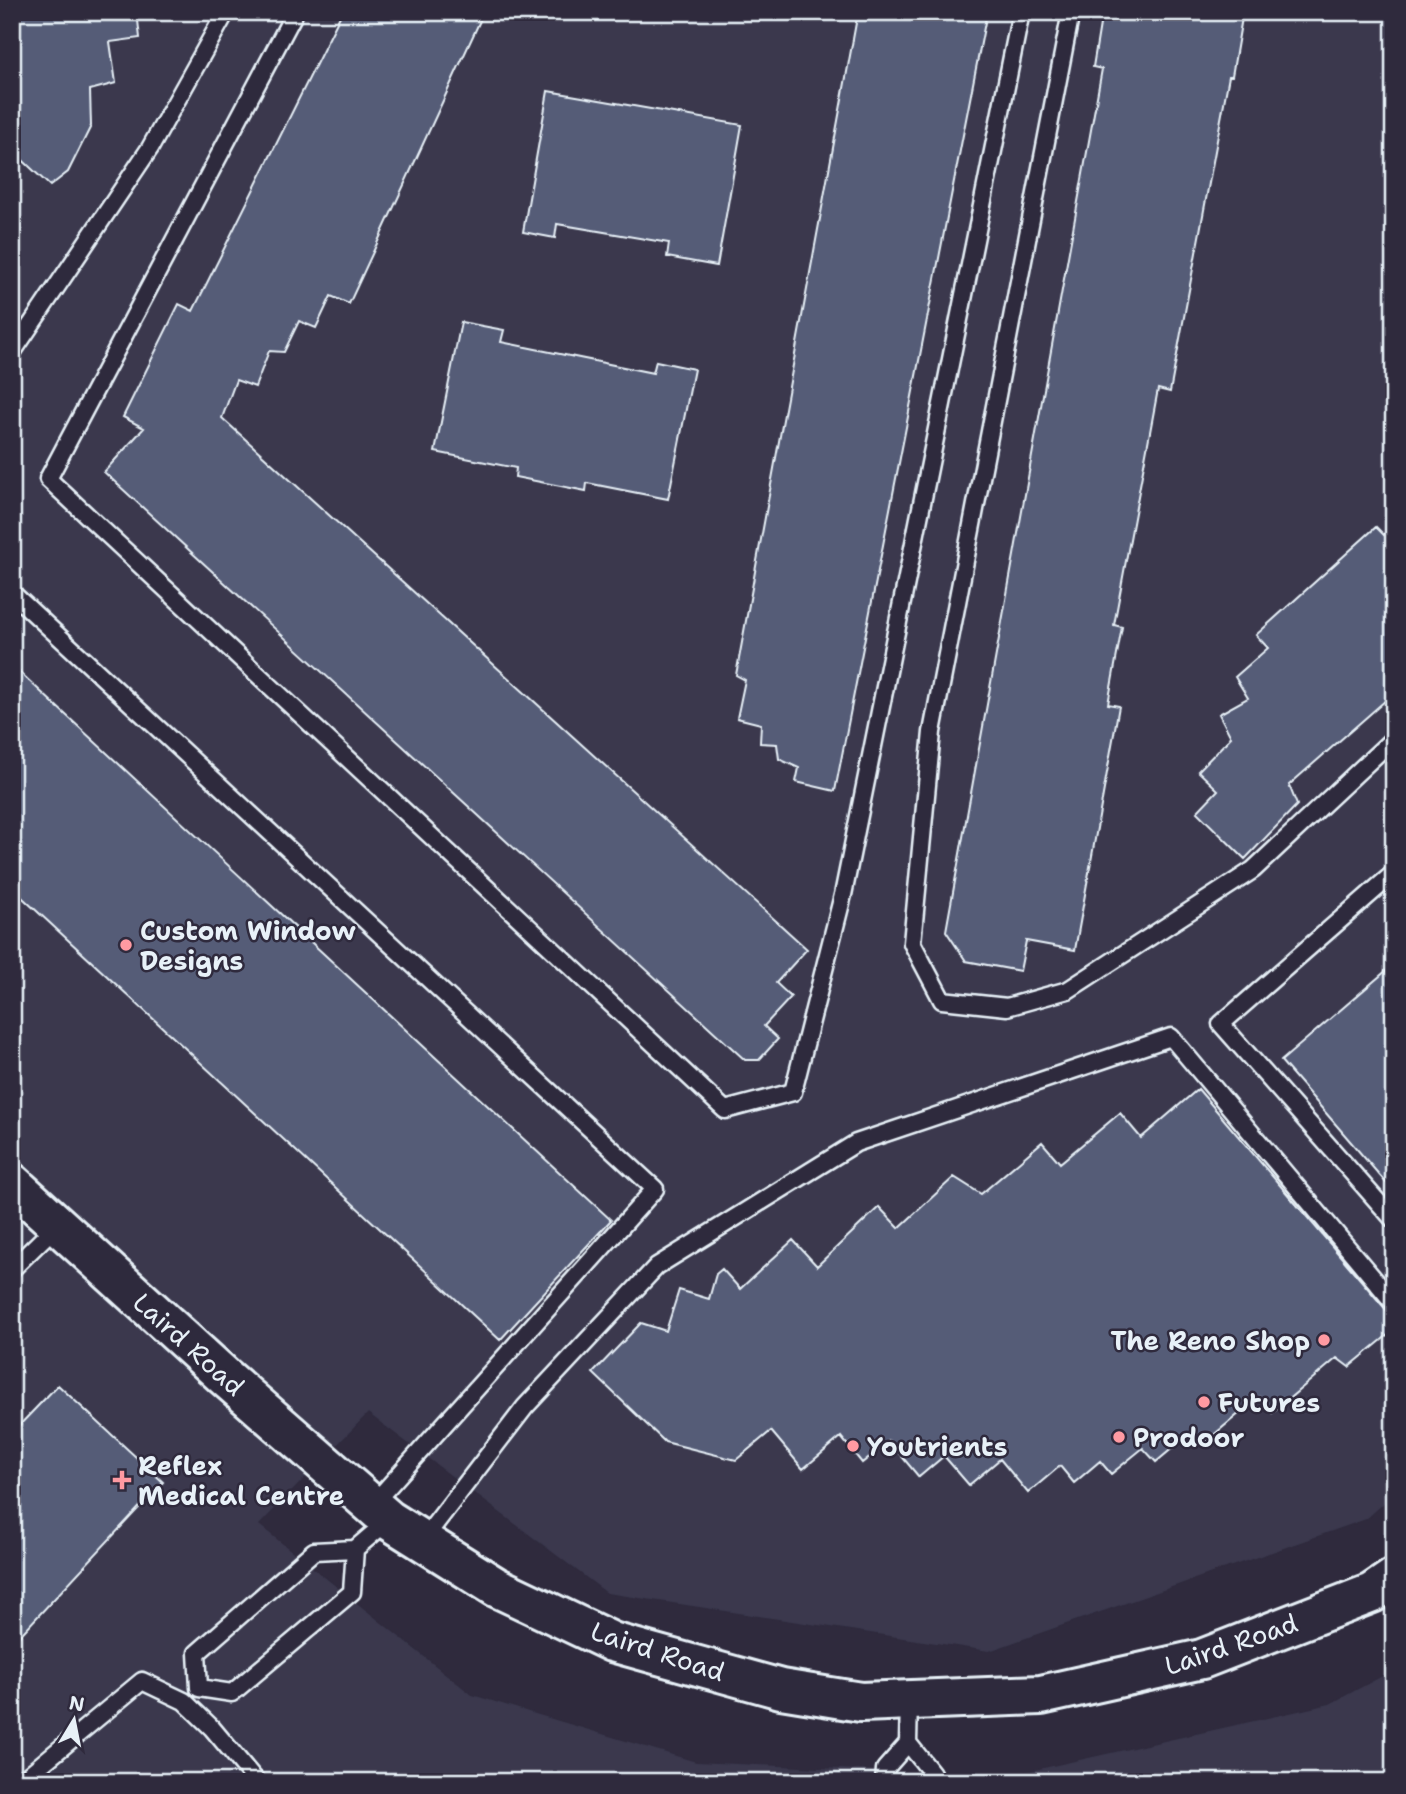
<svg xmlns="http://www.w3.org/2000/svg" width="1406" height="1794" font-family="'Shantell Sans',sans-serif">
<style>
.built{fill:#3a394e}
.building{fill:#555b77;stroke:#e8f1f8;stroke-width:2}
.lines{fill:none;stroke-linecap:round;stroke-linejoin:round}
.lane-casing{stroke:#e8f1f8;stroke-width:21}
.secondary-casing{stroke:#e8f1f8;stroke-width:44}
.lane{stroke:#2f2a3d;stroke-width:16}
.secondary{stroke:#2f2a3d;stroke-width:38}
.poi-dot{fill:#ff9aa2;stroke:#2f2a3d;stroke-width:2.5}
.labels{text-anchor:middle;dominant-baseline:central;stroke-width:5;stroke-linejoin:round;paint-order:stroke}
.poi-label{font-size:26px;font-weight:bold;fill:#e8f1f8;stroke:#2f2a3d;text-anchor:start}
.street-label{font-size:26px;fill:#e8f1f8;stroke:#2f2a3d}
</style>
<rect width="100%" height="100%" fill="#2f2a3d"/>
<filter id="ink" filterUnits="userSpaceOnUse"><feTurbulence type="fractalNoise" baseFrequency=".0143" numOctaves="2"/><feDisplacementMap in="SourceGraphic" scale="14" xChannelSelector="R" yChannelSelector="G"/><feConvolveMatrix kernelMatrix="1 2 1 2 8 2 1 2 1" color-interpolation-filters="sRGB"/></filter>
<g filter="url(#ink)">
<!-- built -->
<path class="built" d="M12 12H1394V1494L1366 1519 989 1651 607 1593 368 1413 259 1525 472 1695 696 1762 1004 1777 1330 1704 1394 1670V1782H12Z"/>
<!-- building -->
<path class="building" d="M12 12H137L140 38 110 42 116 83 90 90 91 126 68 172 50 186 12 150Z
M342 12H484L349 304 331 296 316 328 299 321 284 352 269 351 255 387 236 380 222 418 807 949 776 983 791 997 764 1026 778 1039 759 1060H745L104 472 144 428 123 417 179 304 193 311Z
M858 12H987L835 791 796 782 799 768 779 759 777 744 760 743 761 724 737 718 745 680 736 675Z
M1102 12H1243L1232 76H1229L1170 392 1158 389 1114 625 1122 627 1108 704 1119 706 1075 950 1026 941 1020 971 966 961 946 931 1102 69 1093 67Z
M548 91 742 125 717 266 667 257 669 243 557 224 555 238 523 232Z
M461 322 504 330 501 342 653 373 656 361 694 369 668 499 587 483 586 491 515 477 516 468 435 452Z
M1394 526V693L1289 785 1297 805 1245 859 1197 812 1218 790 1198 771 1231 737 1219 714 1248 698 1235 677 1268 648 1256 635 1376 527 1384 535Z
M12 665 611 1220 500 1340 12 888Z
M1394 964V1192L1281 1061Z
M1198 1089 1394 1319V1330L1349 1367 1337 1358 1272 1413 1259 1397 1204 1443 1193 1431 1156 1462 1143 1448 1111 1474 1100 1461 1074 1483 1060 1466 1028 1493 1000 1459 969 1485 944 1456 919 1477 889 1441 862 1463 841 1437 803 1469 771 1431 736 1460 665 1442 593 1373 641 1323 666 1331 679 1290 709 1299 716 1274 722 1269 740 1289 793 1240 817 1266 879 1207 899 1228 954 1177 981 1194 1042 1142 1060 1163 1120 1113 1141 1138Z
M58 1385 163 1482 12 1644V1433Z"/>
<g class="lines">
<defs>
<path id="lane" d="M295 12 48 479 725 1110 793 1092 843 895 1021 12
M1071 12 932 732 912 943 942 1000 1007 1007 1068 990 1253 870 1394 738
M12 353 150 148 226 12
M12 593 655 1189 372 1505
M1394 873 1221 1024 1394 1220
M12 1269 58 1224
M422 1541 525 1407 657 1266 856 1143 1171 1037 1394 1303
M199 1688 197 1653 314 1551 355 1549 389 1520
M199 1688 232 1693 352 1592 355 1549
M908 1743 932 1773V1782
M20 1782 142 1681 184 1701 212 1728 257 1782
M884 1782 885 1769 908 1743 909 1700"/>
<path id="secondary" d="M12 1183 225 1377 389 1520 496 1587 612 1642 781 1689 861 1702 1041 1695 1202 1659 1372 1593 1394 1578"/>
</defs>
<!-- lane casing -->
<use href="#lane" class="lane-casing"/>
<!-- secondary casing -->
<use href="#secondary" class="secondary-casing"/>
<!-- lane -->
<use href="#lane" class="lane"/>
<!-- secondary -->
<use href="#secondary" class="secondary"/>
</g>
</g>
<!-- markers -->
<g class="poi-dot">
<circle cx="126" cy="945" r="7"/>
<circle cx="1324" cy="1340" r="7"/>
<circle cx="1204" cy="1402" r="7"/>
<circle cx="1119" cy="1437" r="7"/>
<circle cx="853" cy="1446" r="7"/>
<path d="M118.5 1469.5h7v7h7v7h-7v7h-7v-7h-7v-7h7z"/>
</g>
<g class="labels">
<!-- poi labels -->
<g class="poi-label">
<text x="140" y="930">Custom Window<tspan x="140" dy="30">Designs</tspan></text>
<text x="1310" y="1340" text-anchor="end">The Reno Shop</text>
<text x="1218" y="1402">Futures</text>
<text x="1133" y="1437">Prodoor</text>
<text x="867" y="1446">Youtrients</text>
<text x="138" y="1465">Reflex<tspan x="138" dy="30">Medical Centre</tspan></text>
</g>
<!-- street labels -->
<g class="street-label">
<text transform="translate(189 1344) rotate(42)">Laird Road</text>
<text transform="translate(1231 1644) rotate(-19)">Laird Road</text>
<text transform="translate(658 1651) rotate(18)">Laird Road</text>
</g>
</g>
<!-- margin -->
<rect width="1406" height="1794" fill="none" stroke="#2f2a3d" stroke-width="42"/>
<rect x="21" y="21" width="1364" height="1752" fill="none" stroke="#e8f1f8" stroke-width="2.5" filter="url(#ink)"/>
<!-- north arrow -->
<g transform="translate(74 1720) rotate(10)" stroke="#2f2a3d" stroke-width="5" paint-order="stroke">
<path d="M0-5L12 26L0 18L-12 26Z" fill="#e8f1f8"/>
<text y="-10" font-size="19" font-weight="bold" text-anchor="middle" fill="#e8f1f8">N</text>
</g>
</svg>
